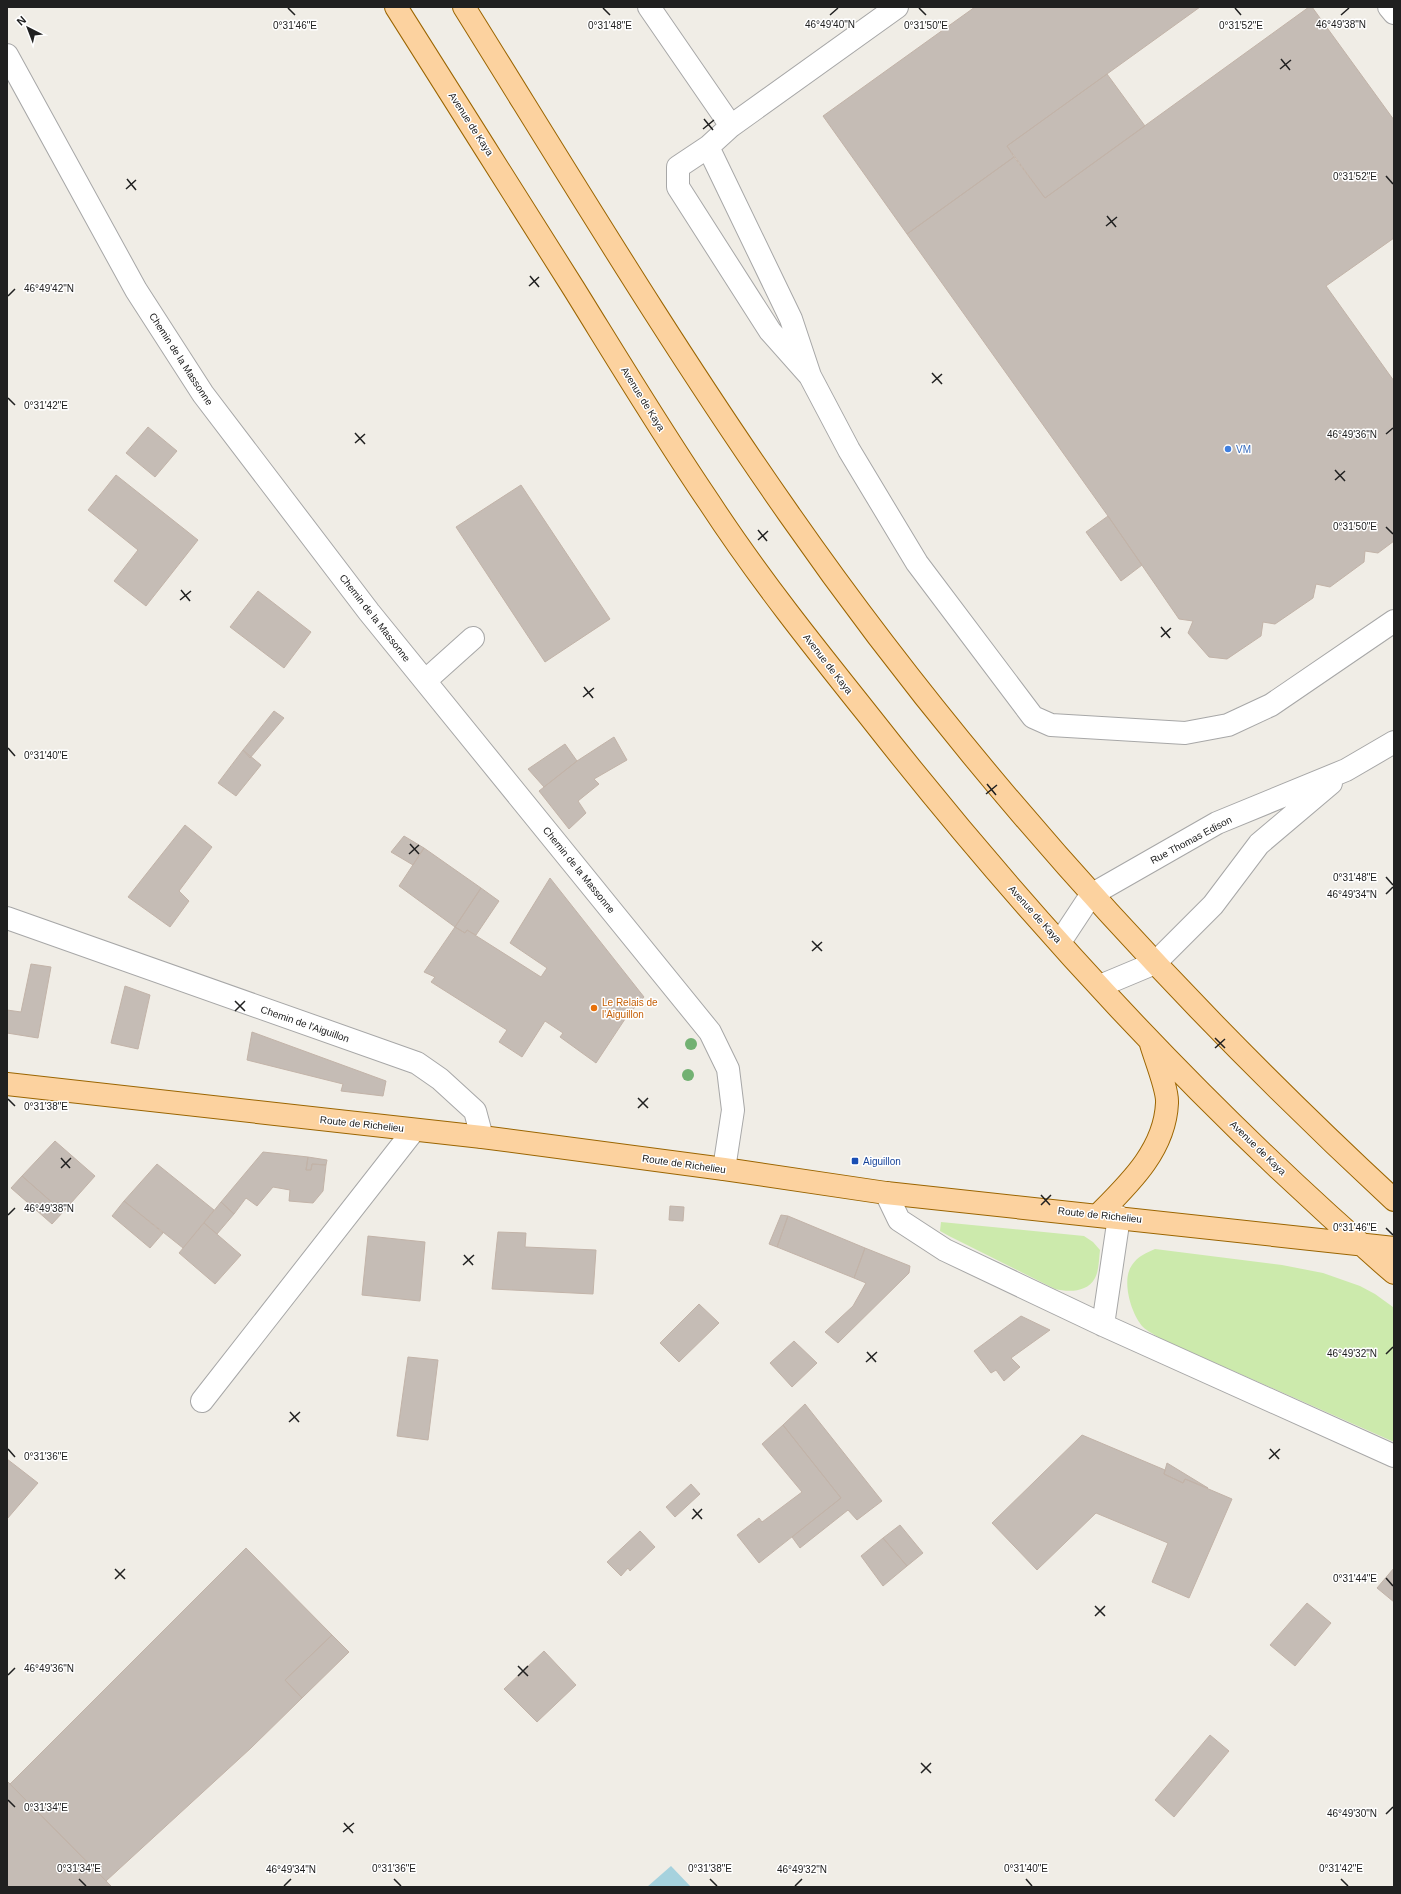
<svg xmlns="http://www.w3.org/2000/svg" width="1401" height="1894" font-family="Helvetica,sans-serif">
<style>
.grass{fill:#cceaac}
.water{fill:#a6d2de}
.building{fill:#c5bcb5;stroke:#c2b3a8}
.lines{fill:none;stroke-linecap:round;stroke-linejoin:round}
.minor-casing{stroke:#a7a7a7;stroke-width:24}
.major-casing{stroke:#9b6500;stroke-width:24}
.minor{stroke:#fff;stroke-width:22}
.major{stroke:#fcd29f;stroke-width:22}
.tree{fill:#72b172}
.ticks{fill:none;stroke:#202020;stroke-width:1.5}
.shop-dot{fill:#3f7fe0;stroke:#fff;stroke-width:1.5}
.food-dot{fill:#e8710a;stroke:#fff;stroke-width:1.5}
.transit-dot{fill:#1a4fb4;stroke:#fff;stroke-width:1.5}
.labels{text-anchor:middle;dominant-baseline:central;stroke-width:3;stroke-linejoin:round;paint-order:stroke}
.street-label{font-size:10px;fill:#202020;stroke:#fff}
.shop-label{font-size:10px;fill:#366cbe;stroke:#fff;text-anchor:start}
.food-label{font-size:10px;fill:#c56008;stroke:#fff;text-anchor:start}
.transit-label{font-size:10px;fill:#164399;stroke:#fff;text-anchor:start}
.ticks-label{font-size:10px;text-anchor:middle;fill:#202020;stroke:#fff;stroke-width:3;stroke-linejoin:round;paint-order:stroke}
</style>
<rect width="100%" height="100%" fill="#f0ede6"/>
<!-- grass -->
<path class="grass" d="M941 1222 1084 1236 1093 1242 1100 1250C1099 1258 1099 1271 1095 1278 1087 1293 1068 1292 1055 1289L949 1236 940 1231Z
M1155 1249 1282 1265 1323 1273 1360 1286 1375 1294 1393 1307 1394 1442 1159 1338C1154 1334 1147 1331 1143 1327 1131 1314 1121 1280 1132 1265 1138 1256 1146 1253 1155 1249Z"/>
<!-- water -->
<path class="water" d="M671 1866 691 1887H647Z"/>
<!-- building -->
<path class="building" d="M975 7H1200L1007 146 1014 157 907 234 823 116Z
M1309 7H1312L1394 120V238L1326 286 1394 381V541L1378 553 1365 551 1364 562 1330 587 1316 584 1313 598 1275 624 1263 622 1261 636 1227 659 1209 657 1188 633 1193 621 1179 619 1108 516 907 234 1014 157 1045 198Z
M1107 74 1145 126 1045 198 1007 146Z
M148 427 177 451 155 477 126 453Z
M116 475 198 540 146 606 114 581 138 550 88 510Z
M521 485 610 619 545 662 456 527Z
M1108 516 1142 565 1121 581 1086 532Z
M258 591 311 632 284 668 230 627Z
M274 711 284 718 250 758 243 750Z
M614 737 627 760 594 779 599 784 578 801 586 813 569 829 539 791 577 761Z
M565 744 577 761 544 787 528 769Z
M243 750 261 765 236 796 218 783Z
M185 825 212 847 179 891 189 901 170 927 128 897Z
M404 836 424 848 413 865 391 852Z
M424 848 481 888 455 927 399 886Z
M550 878 644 997 627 1016 596 1063 560 1037 563 1033 545 1021 522 1057 499 1042 507 1030 431 982 435 977 424 972 455 927 465 933 467 930 541 977 547 968 510 943Z
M481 888 499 901 476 935 467 930 465 933 455 927Z
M31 964 51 967 38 1038 7 1033V1010L21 1012Z
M125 986 150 995 138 1049 111 1043Z
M252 1032 386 1081 383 1096 341 1091 343 1084 247 1060Z
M55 1141 95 1176 63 1212 22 1176Z
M263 1152 308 1157 306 1170H311L312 1164 326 1165 323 1191 313 1203 289 1201 290 1190 273 1187 257 1206 246 1198 234 1214 221 1202Z
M308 1157 327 1160 326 1165 312 1164 311 1170H306Z
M157 1164 214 1210 183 1248 124 1201Z
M22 1176 63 1212 52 1224 11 1188Z
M124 1201 163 1233 150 1248 112 1216Z
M221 1202 234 1214 217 1234 204 1223Z
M670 1206 684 1207 683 1221 669 1220Z
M781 1215 788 1216 777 1247 769 1244Z
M788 1216 865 1248 854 1278 777 1247Z
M204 1223 241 1255 215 1284 179 1253Z
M498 1232 526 1233 525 1247 596 1250 593 1294 492 1289Z
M368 1236 425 1242 420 1301 362 1295Z
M865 1248 910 1266 909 1273 838 1343 825 1332 853 1306 866 1283 854 1278Z
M699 1304 719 1323 679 1362 660 1343Z
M1021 1316 1050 1330 1011 1358 1020 1367 1004 1381 996 1370 991 1373 974 1351Z
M794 1341 817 1363 792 1387 770 1363Z
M408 1357 438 1360 428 1440 397 1436Z
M805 1404 882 1501 857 1520 848 1510 800 1548 792 1537 841 1498 783 1425Z
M783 1425 841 1498 759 1563 737 1535 759 1518 762 1522 802 1492 762 1444Z
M1082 1435 1165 1470 1164 1474 1183 1483 1185 1479 1232 1499 1189 1598 1152 1582 1168 1543 1096 1513 1037 1570 992 1523Z
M7 1459 38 1483 7 1519Z
M1167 1463 1208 1488 1185 1479 1183 1483 1164 1474Z
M691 1484 700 1494 675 1517 666 1507Z
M900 1525 923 1553 907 1566 883 1538Z
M640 1531 655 1547 630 1571 628 1568 621 1576 607 1562Z
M883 1538 907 1566 883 1586 861 1556Z
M246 1548 332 1635 285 1680 302 1698 251 1748 106 1881 10 1784Z
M1394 1568V1602L1377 1588Z
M1307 1603 1331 1623 1295 1666 1270 1645Z
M332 1635 349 1652 302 1698 285 1680Z
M544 1651 576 1685 537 1722 504 1689Z
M1210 1735 1229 1751 1174 1817 1155 1800Z
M7 1781 10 1784 112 1887H7Z"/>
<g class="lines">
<defs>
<path id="minor" d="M649 7 731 126
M1389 7 1394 13
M7 55 136 290 203 394 369 612 710 1032 728 1069 733 1110 724 1169
M708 147 791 319 810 376 770 331 678 187V167L708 147 731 126 897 7
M810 376 849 450 917 563 1033 717 1051 725 1185 733 1228 725 1271 705 1394 621
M425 681 473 638
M7 918 417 1063 440 1079 475 1111 482 1137
M1060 942 1091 895 1217 823 1346 770 1394 742
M1100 986 1155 963 1213 905 1259 844 1331 783
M886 1193 899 1220 945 1250 1103 1325 1394 1456
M1103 1325 1119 1217
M202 1401 414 1130"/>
<path id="major" d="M396 7C455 101 515 195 574 289 618 360 662 433 709 502 758 577 814 647 870 717 1027 917 1201 1106 1394 1273
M464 7C570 177 674 350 789 514 964 765 1170 992 1394 1200
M7 1084 482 1137 724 1169 886 1193 1394 1248
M1098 1215C1129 1184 1165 1150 1167 1103 1168 1090 1155 1058 1151 1044"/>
</defs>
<!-- minor casing -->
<use href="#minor" class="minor-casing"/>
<!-- major casing -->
<use href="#major" class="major-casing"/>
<!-- minor -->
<use href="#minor" class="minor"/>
<!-- major -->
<use href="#major" class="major"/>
</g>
<!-- trees -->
<g class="tree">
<circle cx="691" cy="1044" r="6"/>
<circle cx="688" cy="1075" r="6"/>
</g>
<!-- ticks -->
<path class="ticks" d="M288 8 295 15M603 8 610 15M919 8 926 15M1235 8 1241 15M830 15 838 8M1341 15 1349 8M1281 59 1290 70M1280 69 1291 60M704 119 713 130M703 129 714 120M1386 176 1393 184M127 179 136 190M126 189 136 180M1107 216 1116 227M1106 226 1117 217M530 276 539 287M529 286 539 277M8 296 15 289M932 373 942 384M932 383 942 374M8 398 15 405M355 433 365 444M1386 434 1393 428M355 443 365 434M1335 470 1345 481M1335 480 1345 471M1386 527 1393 534M758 530 767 541M758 540 768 531M181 590 190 601M180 600 191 591M1161 627 1170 638M1161 637 1171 628M584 687 593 698M583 697 594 688M8 748 15 756M987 784 996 795M986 794 997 785M410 844 419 854M409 854 419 845M1386 877 1393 885M1386 894 1393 887M812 941 822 951M812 951 822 942M235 1001 245 1011M235 1011 245 1001M1215 1038 1225 1048M1215 1048 1225 1039M638 1098 648 1108M8 1099 15 1106M638 1108 648 1098M61 1158 70 1168M61 1168 71 1158M1041 1195 1050 1205M1041 1205 1051 1195M8 1215 15 1208M1386 1228 1393 1235M464 1255 473 1265M463 1265 474 1255M867 1352 876 1362M1386 1354 1393 1347M866 1362 877 1352M290 1412 299 1422M289 1422 300 1412M8 1449 15 1457M1270 1449 1279 1459M1269 1459 1280 1449M693 1509 702 1519M692 1519 702 1509M115 1569 125 1579M1386 1578 1393 1586M115 1579 125 1569M1095 1606 1105 1616M1095 1616 1105 1606M518 1666 528 1676M8 1675 15 1668M518 1676 528 1666M921 1763 931 1773M921 1773 931 1763M8 1800 15 1807M1386 1814 1393 1807M344 1823 353 1833M343 1832 354 1823M79 1879 86 1886M394 1879 401 1886M710 1879 717 1886M1026 1879 1032 1886M1341 1879 1348 1886M284 1886 291 1879M795 1886 802 1879"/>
<!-- markers -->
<circle class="shop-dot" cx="1228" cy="449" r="4"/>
<circle class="food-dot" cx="594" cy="1008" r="4"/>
<rect class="transit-dot" x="851" y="1157" width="8" height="8" rx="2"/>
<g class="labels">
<!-- street labels -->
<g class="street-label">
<text transform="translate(471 124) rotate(57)">Avenue de Kaya</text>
<text transform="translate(181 359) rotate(57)">Chemin de la Massonne</text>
<text transform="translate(643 399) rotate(58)">Avenue de Kaya</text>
<text transform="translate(375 618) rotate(52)">Chemin de la Massonne</text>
<text transform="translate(828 664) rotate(52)">Avenue de Kaya</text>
<text transform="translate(1191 840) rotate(-28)">Rue Thomas Edison</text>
<text transform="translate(579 870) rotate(51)">Chemin de la Massonne</text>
<text transform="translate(1035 914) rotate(48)">Avenue de Kaya</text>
<text transform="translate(305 1024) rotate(19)">Chemin de l'Aiguillon</text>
<text transform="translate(362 1124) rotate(6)">Route de Richelieu</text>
<text transform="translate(1258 1148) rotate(44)">Avenue de Kaya</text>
<text transform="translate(684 1164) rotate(8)">Route de Richelieu</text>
<text transform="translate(1100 1215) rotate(6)">Route de Richelieu</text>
</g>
<!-- shop labels -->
<g class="shop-label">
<text x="1236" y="449">VM</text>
</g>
<!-- food labels -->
<g class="food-label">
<text x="602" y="1002">Le Relais de<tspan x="602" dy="12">l'Aiguillon</tspan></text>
</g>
<!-- transit labels -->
<g class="transit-label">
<text x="863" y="1161">Aiguillon</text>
</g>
</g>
<g class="ticks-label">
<text x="830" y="28">46°49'40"N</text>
<text x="1341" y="28">46°49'38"N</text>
<text x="926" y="29">0°31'50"E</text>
<text x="1241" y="29">0°31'52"E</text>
<text x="295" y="29">0°31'46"E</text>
<text x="610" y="29">0°31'48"E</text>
<text x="1355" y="180">0°31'52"E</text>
<text x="49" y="292">46°49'42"N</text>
<text x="46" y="409">0°31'42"E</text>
<text x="1352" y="438">46°49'36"N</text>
<text x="1355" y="530">0°31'50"E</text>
<text x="46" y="759">0°31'40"E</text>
<text x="1355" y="881">0°31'48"E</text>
<text x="1352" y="898">46°49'34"N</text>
<text x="46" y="1110">0°31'38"E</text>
<text x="49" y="1212">46°49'38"N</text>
<text x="1355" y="1231">0°31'46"E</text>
<text x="1352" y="1357">46°49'32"N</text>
<text x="46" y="1460">0°31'36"E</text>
<text x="1355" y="1582">0°31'44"E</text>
<text x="49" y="1672">46°49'36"N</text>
<text x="46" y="1811">0°31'34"E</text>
<text x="1352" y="1817">46°49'30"N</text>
<text x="79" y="1872">0°31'34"E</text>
<text x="394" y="1872">0°31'36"E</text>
<text x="710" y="1872">0°31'38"E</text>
<text x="1026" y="1872">0°31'40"E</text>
<text x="1341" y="1872">0°31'42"E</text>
<text x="291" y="1873">46°49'34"N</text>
<text x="802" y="1873">46°49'32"N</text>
</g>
<!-- border -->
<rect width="1401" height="1894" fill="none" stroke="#202020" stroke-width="16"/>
<!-- north arrow -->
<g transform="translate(28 28) rotate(318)" stroke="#ffffff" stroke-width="3" paint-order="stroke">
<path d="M0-3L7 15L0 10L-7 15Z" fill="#202020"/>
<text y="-6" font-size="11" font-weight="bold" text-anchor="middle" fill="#202020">N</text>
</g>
</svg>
